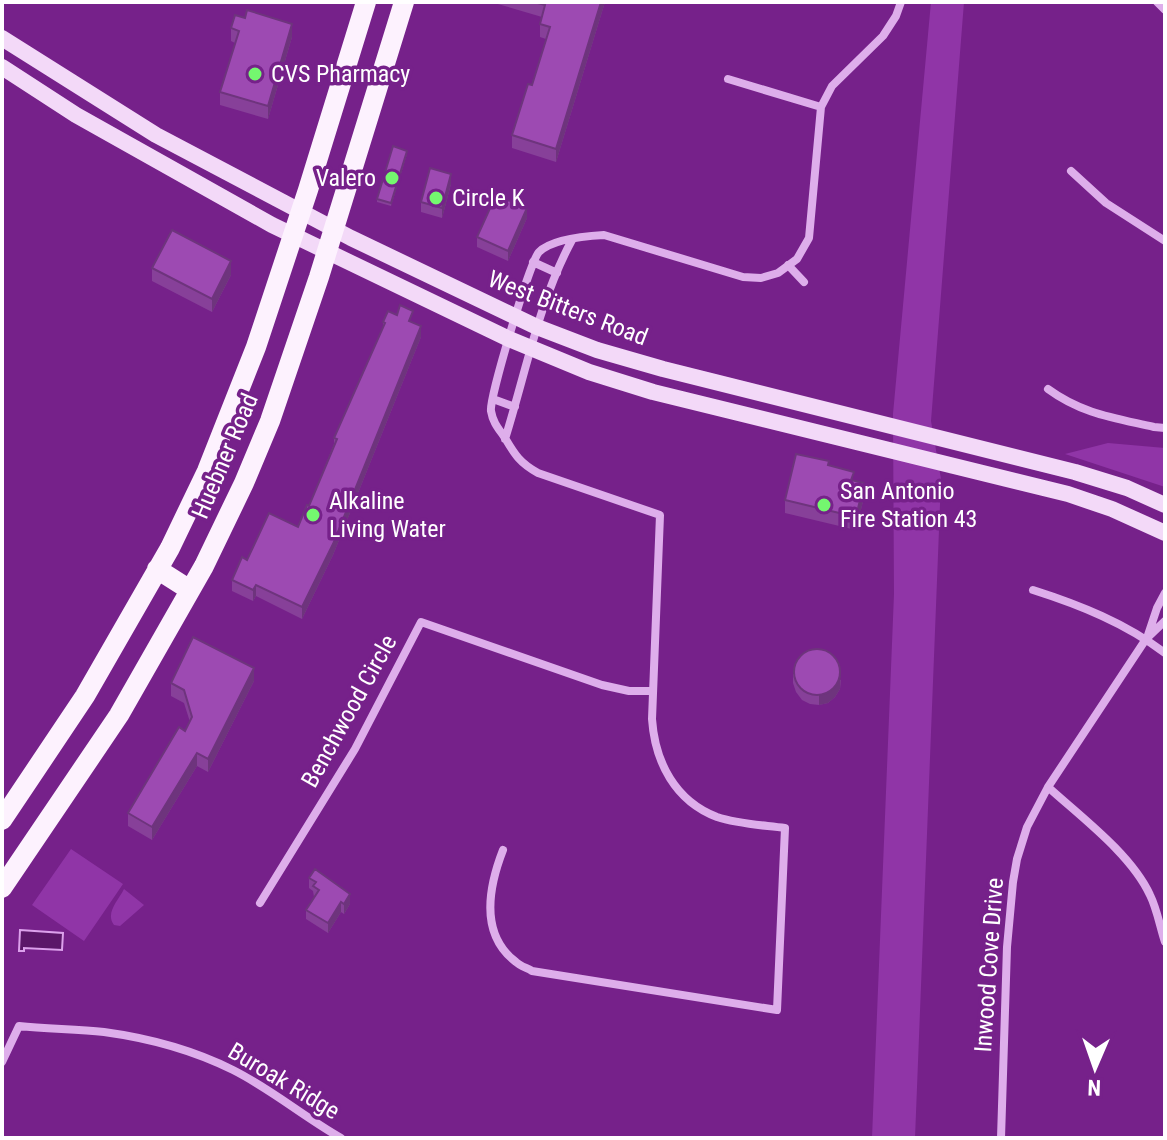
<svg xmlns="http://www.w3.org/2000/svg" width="1167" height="1140" font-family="'Roboto Condensed',sans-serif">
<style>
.green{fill:#9035a7}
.water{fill:#5b1769;stroke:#dca1ec;stroke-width:2}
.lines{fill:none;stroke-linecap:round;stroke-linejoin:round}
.street{stroke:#deaeeb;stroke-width:8}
.secondary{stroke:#f3d9f8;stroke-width:16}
.primary{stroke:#fdf2fe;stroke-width:20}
.wall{fill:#874099}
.shaded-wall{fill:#6e347d}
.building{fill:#9d4ab2;stroke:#6e347d;stroke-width:2}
.poi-dot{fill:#74f76f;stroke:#76218a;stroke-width:3}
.labels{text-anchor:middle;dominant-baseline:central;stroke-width:7;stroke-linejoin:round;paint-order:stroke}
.poi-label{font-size:24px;fill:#fff;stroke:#76218a;text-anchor:start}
.street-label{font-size:24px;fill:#fff;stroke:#76218a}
</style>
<rect width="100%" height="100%" fill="#76218a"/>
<!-- green -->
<path class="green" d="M931 2H964L931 421 941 479 915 1138H872L894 594 893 414Z
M1108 443 1165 448V487L1065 454Z
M71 849 123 884 84 941 32 905Z
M124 889 144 905 120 926 114 925C105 913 118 901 124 889Z"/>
<!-- water -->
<path class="water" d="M20 930 63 933 62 950 24 948V951H19Z"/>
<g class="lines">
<!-- street -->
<path class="street" d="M1157 2 1165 10
M728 79 821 107
M1071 171 1106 203 1165 241
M533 262 557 273
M788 265 804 282
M1048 389C1082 414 1115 418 1154 427L1165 428
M493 399 515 407
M505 439C526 372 539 301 572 240
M1033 590C1080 605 1125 623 1165 653
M1148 635 1157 608 1165 593
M1048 787C1081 817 1131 854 1150 895 1157 909 1160 927 1165 942
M503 850C489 886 479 934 516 962 520 966 527 968 532 971L777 1010 785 828C762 825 738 824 717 817 675 801 655 762 652 719L660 515 538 473C520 463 515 455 505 438 499 429 493 423 491 411 489 399 530 261 539 252 552 239 586 236 604 235L743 277 761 278 778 273 797 259 809 238 821 107 832 86 883 36 896 16 901 2
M260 903 355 749 421 622 602 685 629 691H653
M2 1062 19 1026C47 1029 76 1029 104 1032 148 1038 193 1050 233 1070 271 1089 304 1117 341 1138
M1001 1138 1007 947 1013 882 1017 859 1027 827 1048 787 1146 639 1165 621"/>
<!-- secondary -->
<path class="secondary" d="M2 38 156 135 351 238 537 327 597 350 663 369 1075 472 1127 488 1165 505
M2 67 76 115 272 225 509 339 589 372 653 392 1068 494 1112 509 1165 533"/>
<!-- primary -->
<path class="primary" d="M157 569 190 590
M2 820 85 696 170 548 207 471 256 347 308 190 366 2
M2 888 119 715 204 566 244 483 270 421 319 277 404 2"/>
</g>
<!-- wall -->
<path class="wall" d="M491 2H605L556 162 512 148V135L532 85 546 39 540 37V24L542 17Z
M231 28 292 37 268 119 220 105V92L235 43 231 41Z
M407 154 391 206 377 202V199Z
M451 184 442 218 421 212V202Z
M527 218 508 261 477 247V237Z
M152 268 231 275 212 312 152 281Z
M383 322 413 323 421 337 333 555 302 619 256 596 253 601 232 591V580L247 560 298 527 309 506 334 444V438L383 327Z
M829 466 854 481 864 497 856 530 785 513V500Z
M793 674 841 680 840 689 835 697 828 703 819 705 810 704 802 700 796 692 793 683Z
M254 681 208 772 197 766 152 840 128 826V813L185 731 190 722 184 703 171 696V683Z
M309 878 350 904 344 914 341 912 328 933 306 919V910L314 897 313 891 309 888Z"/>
<!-- shaded-wall -->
<path class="shaded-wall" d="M601 2H605L556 162V149Z
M292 24V37L268 119V106Z
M407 151V154L391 206V203Z
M451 174V184L442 218V208Z
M527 208V218L508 261V251Z
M231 261V275L212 312V299Z
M421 326V337L333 555 302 619V607Z
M864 483V497L856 530V517Z
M256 585V596L253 601V590Z
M254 668V681L208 772V759Z
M841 670 840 689 835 697 828 703 819 705V695Z
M197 753V766L152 840V827Z
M350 894V904L344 914V904Z
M341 902V912L328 933V923Z"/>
<!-- building -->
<path class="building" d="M534 2H601L556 149 512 135 528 84 532 85 550 27 540 24 545 5Z
M247 10 292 24 268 106 220 92 239 31 231 28 235 15 245 18Z
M393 146 407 151 391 203 377 199Z
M430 168 451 174 442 208 421 202Z
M496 195 527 208 508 251 477 237Z
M172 230 231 261 212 299 152 268Z
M400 305 413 311 409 321 421 326 333 544 302 607 256 585 253 590 232 580 242 557 247 560 269 513 298 527 307 505 309 506 337 439 334 438 385 323 383 322 388 311 397 315Z
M796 454 829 461 828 465 854 472 851 480 864 483 856 517 785 500Z
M193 637 254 668 208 759 197 753 152 827 128 813 179 727 185 731 192 717 184 690 171 683Z
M794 672a23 23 0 1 1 46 0a23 23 0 1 1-46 0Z
M315 869 350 894 344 904 341 902 328 923 306 910 319 890 313 886 316 882 309 878Z"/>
<!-- markers -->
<g class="poi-dot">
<circle cx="255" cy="74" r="8"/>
<circle cx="392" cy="178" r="8"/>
<circle cx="436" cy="198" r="8"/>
<circle cx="824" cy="505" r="8"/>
<circle cx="313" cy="515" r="8"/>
</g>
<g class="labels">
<!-- poi labels -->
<g class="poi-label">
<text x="271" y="74">CVS Pharmacy</text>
<text x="376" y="178" text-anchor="end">Valero</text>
<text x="452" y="198">Circle K</text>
<text x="840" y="491">San Antonio<tspan x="840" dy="28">Fire Station 43</tspan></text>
<text x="329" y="501">Alkaline<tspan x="329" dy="28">Living Water</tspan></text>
</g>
<!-- street labels -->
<g class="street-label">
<text transform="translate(568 308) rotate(21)">West Bitters Road</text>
<text transform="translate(225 456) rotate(-67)">Huebner Road</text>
<text transform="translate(349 711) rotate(-61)">Benchwood Circle</text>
<text transform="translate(989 965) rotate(-86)">Inwood Cove Drive</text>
<text transform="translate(284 1081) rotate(31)">Buroak Ridge</text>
</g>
</g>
<!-- border -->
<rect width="1167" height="1140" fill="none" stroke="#ffffff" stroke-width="8"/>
<!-- north arrow -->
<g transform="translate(1095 1068) rotate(182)" stroke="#76218a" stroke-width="6" paint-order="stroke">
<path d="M0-6L14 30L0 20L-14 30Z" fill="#ffffff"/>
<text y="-12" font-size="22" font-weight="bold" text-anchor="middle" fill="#ffffff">N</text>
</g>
</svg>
